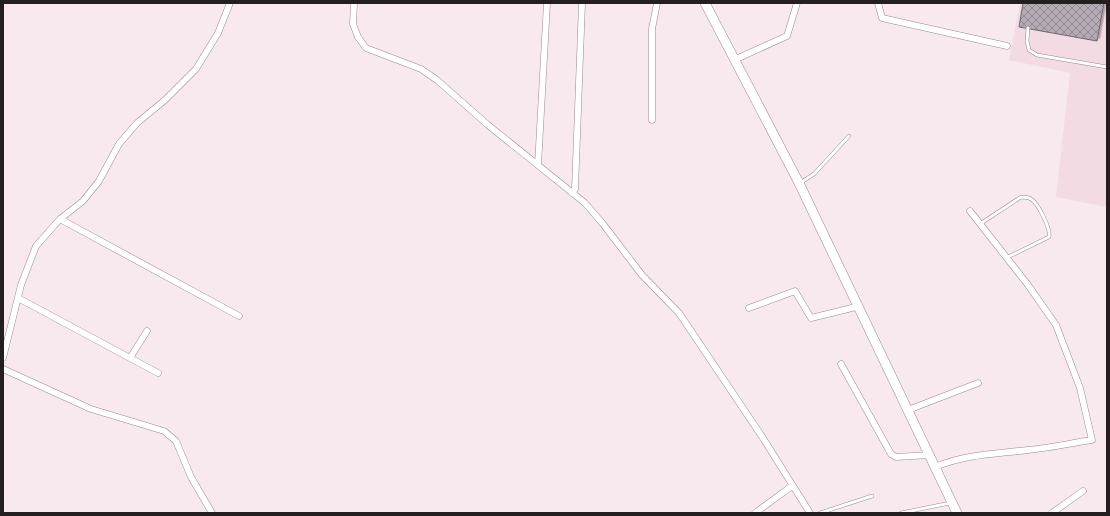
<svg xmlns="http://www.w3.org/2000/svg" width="1110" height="516" font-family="'Crimson Pro',serif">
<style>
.built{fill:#f2dbe3}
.building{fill:url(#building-cross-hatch);stroke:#6f6670;filter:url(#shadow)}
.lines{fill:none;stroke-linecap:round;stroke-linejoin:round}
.lane-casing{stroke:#988b8f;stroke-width:4}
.street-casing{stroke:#988b8f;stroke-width:7}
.secondary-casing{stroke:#988b8f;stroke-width:10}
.lane{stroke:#fff;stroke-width:3}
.street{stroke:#fff;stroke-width:6}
.secondary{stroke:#fff;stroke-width:9}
</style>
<defs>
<pattern id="building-cross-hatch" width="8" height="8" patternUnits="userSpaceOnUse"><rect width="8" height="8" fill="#b3aab4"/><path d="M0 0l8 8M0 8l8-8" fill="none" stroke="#918a92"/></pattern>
<filter id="shadow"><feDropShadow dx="2.5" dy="-2.5" stdDeviation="0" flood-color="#0004"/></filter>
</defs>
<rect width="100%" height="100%" fill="#f8e9ee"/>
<!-- built -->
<path class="built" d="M1020 3H1107V207L1056 197 1070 73 1009 60Z"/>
<!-- building -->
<path class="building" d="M1023 3H1104L1097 41 1019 27Z"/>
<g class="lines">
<defs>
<path id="lane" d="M1028 28 1027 41 1029 50 1037 55 1107 67
M800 183 814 174 849 136
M980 224 1021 197C1024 197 1028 197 1031 199 1038 203 1051 229 1049 237L1006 258
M820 513 872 496
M901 513 950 503"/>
<path id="street" d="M354 3 353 24 358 37 366 48 421 69 437 80 488 125 585 203 603 224 642 275 679 313 763 438 810 513
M878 3 882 18 1007 46
M734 60 787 36 797 3
M652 120V29L657 3
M538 165 547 3
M572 193 575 189 582 3
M60 219 239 316
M18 298 158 373
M749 308 795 291 811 318 856 307
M3 358 21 285 36 246 60 219 83 201 99 181 119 144 137 123 165 100 196 69 218 33 230 3
M130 358 147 331
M841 364 891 454 896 457 930 455
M3 369 91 409 164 431 176 441 191 477 212 513
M908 410 978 383
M935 467C966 454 995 454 1028 450 1050 448 1071 443 1092 440L1080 388 1056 325 1028 285 970 211
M755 513 792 486
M1052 513 1083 491"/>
<path id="secondary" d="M705 3 799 183 957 513"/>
</defs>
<!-- lane casing -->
<use href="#lane" class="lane-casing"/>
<!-- street casing -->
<use href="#street" class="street-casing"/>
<!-- secondary casing -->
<use href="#secondary" class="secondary-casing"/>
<!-- lane -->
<use href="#lane" class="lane"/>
<!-- street -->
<use href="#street" class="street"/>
<!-- secondary -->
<use href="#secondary" class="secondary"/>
</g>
<!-- border -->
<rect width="1110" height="516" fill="none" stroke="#231e20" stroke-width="8"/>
</svg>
